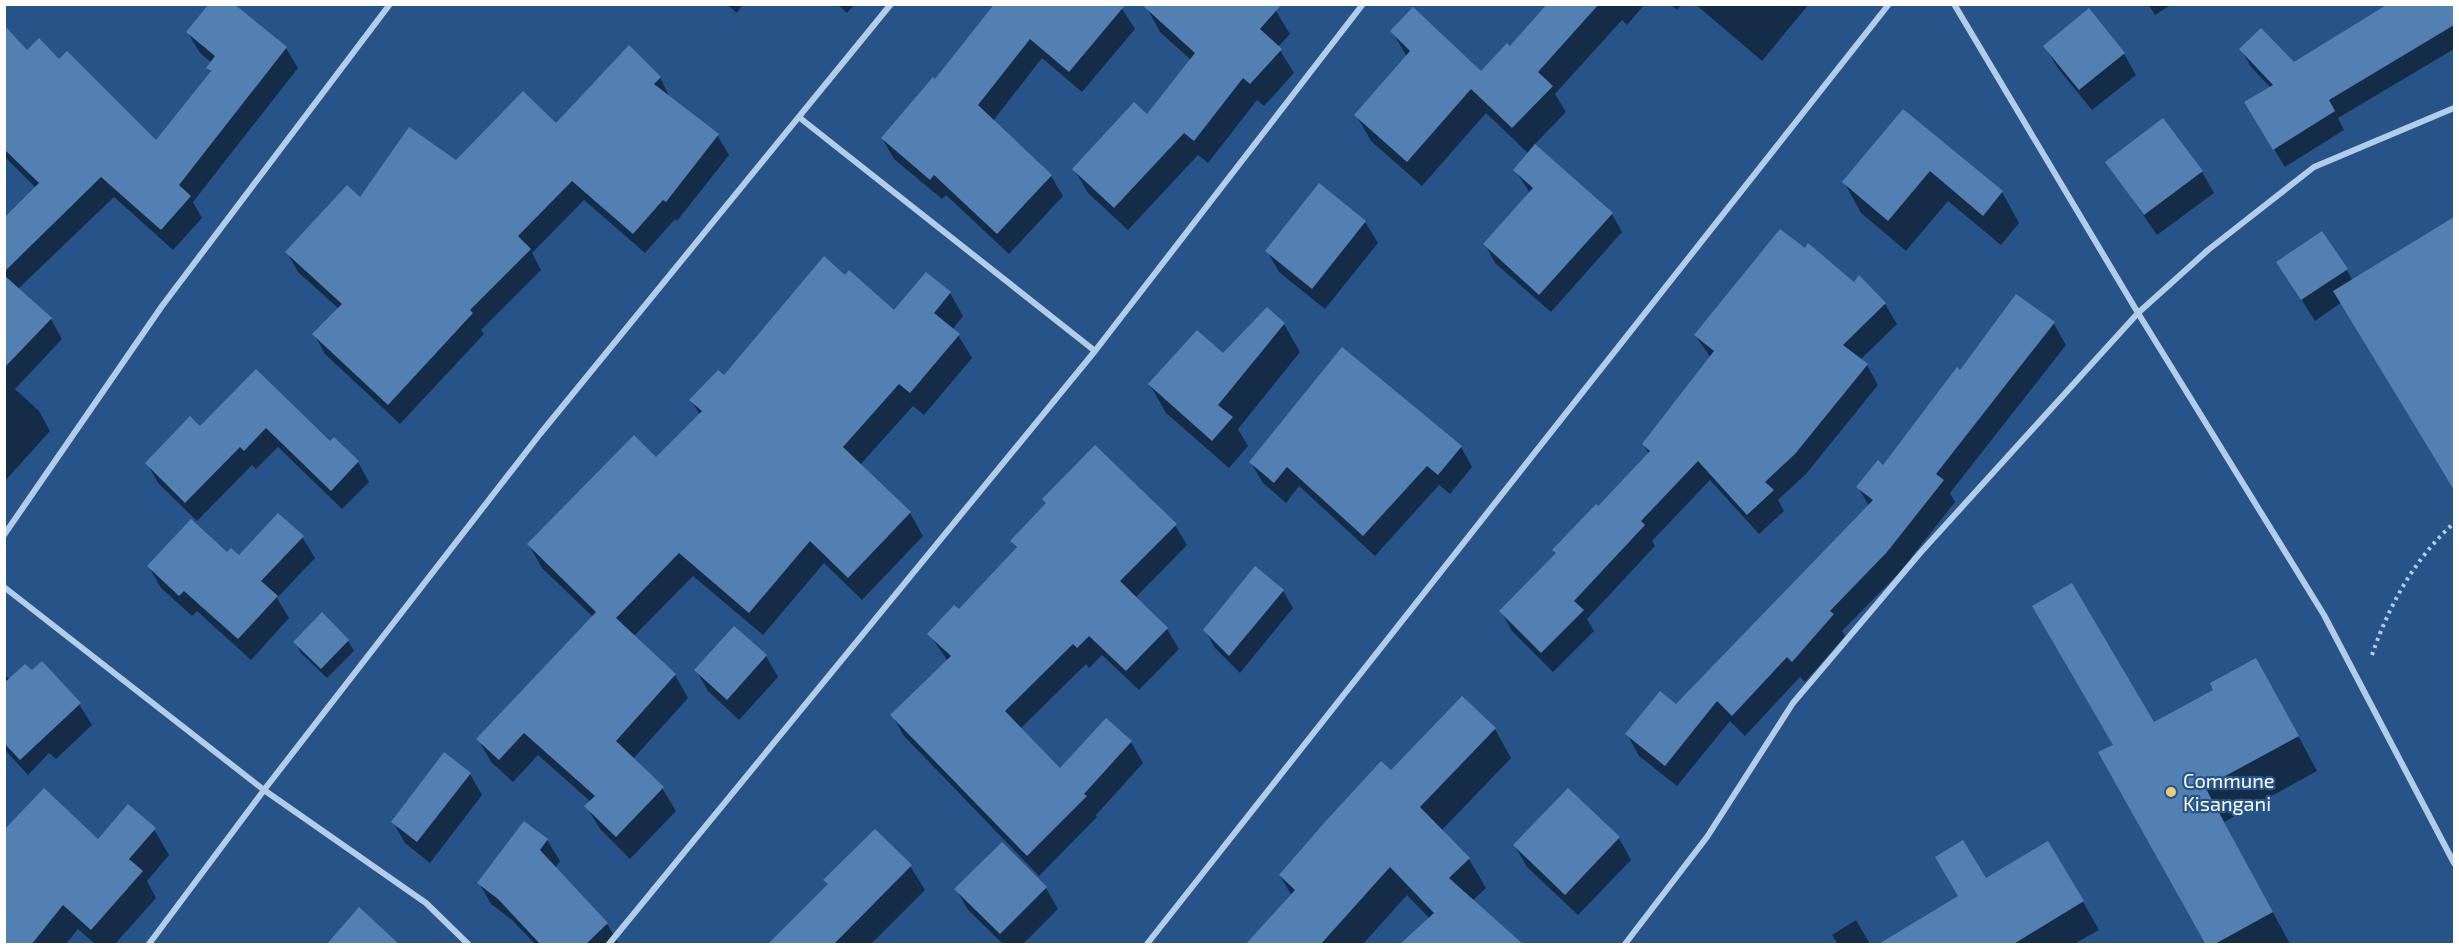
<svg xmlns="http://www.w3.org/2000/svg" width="2459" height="949" font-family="'Exo 2',sans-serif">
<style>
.shadow{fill:#0007}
.building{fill:#5380b2}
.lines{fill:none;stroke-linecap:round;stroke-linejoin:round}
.path{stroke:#b3cde9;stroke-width:4;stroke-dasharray:3 4.5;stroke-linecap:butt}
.minor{stroke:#b3cde9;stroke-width:6}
.poi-dot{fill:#f2cc78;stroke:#265488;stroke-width:2}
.labels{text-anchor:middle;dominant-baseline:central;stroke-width:4.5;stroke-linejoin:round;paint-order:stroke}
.poi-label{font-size:20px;fill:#fff;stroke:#265488;text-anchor:start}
</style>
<rect width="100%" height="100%" fill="#265488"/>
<!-- shadow -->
<path class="shadow" d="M726 4H743L737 13Z
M837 4H855L847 13Z
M1119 4 1135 29 1082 92 1042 58 993 121 1051 176 1063 196 1009 254 946 195 942 199 894 159 882 138 935 81 985 18Z
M1269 4 1276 11 1290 34 1278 47 1294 73 1264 106 1257 100 1208 163 1198 155 1128 230 1088 193 1074 169 1147 117 1191 60 1160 32 1147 8Z
M1549 4H1645L1627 25 1622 20 1555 94 1566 112 1534 145 1612 214 1622 232 1551 312 1495 263 1485 244 1530 193 1515 170 1529 154 1486 113 1422 186 1371 141 1356 115 1407 57 1392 31 1481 74 1510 48Z
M1670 4H1682L1677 10Z
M1695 4H1809L1762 61Z
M2148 4H2172L2155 15Z
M2398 4H2454V49L2338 118 2344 130 2285 167 2256 120 2271 88 2251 67 2241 49 2293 64Z
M2089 10 2124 54 2136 75 2092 110 2057 67 2045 46Z
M4 27 27 52 59 61 156 142 211 73 208 68 212 63 200 53 188 33 286 48 298 68 193 202 202 218 173 250 114 197 18 289 51 319 62 339 15 389 39 411 50 431 4 482V220L36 188 4 156Z
M660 77 670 98 717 135 729 155 677 221 675 219 645 253 584 200 532 253 541 270 481 330 484 334 400 424 325 354 314 334 339 309 298 272 287 252 360 199 556 125Z
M1904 111 2002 192 2019 223 2001 245 1948 201 1906 251 1861 213 1844 182Z
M2107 162 2202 172 2214 193 2157 235Z
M1319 185 1365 222 1378 243 1325 309 1279 272 1267 251Z
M2447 223 2454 236V487L2342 302 2315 321 2278 263 2347 270 2353 281Z
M845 277 894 312 950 293 963 316 952 330 958 335 972 358 924 415 913 406 860 465 910 513 923 536 862 600 824 563 763 635 693 576 634 636 675 675 688 698 633 759 662 788 676 811 630 859 600 829 586 806 591 802 538 755 513 782 491 762 478 739 593 617 542 568 529 545 656 459 700 415 691 400 724 377Z
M1859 277 1885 304 1897 324 1860 360 1867 365 1878 385 1806 474 1778 500 1784 511 1759 534 1710 480 1652 541 1655 546 1587 619 1594 631 1553 672 1512 631 1501 611 1557 554 1554 550 1649 454 1644 445 1711 358 1695 335 1854 284Z
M1284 324 1300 352 1238 429 1248 446 1229 468 1166 413 1150 385 1223 355Z
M2054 324 2066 345 1950 493 1955 502 1899 573 1842 631 1845 636 1805 682 1800 677 1745 736 1730 721 1677 786 1639 756 1627 734 1676 706 1869 506 1858 487 1883 467 1960 372Z
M256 371 330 443 334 439 358 462 369 482 342 509 278 447 256 469 252 465 197 521 158 483 147 463 200 428Z
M1461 447 1472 467 1450 494 1439 485 1375 556 1299 486 1286 503 1263 483 1251 463Z
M1175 525 1187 545 1135 598 1167 629 1179 649 1139 690 1102 655 1089 668 1086 664 1020 729 1060 770 1131 742 1143 763 1096 815 1097 817 1039 876 904 736 892 715 948 661 929 634 959 611 1017 549 1012 541Z
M302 537 315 558 277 598 289 618 251 660 197 611 192 616 161 588 149 567 227 555 239 557Z
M1283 591 1293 608 1240 673 1215 648 1205 630Z
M734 628 766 656 778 677 739 720 708 691 696 670Z
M348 641 354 651 327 678 301 653 295 642Z
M4 673 10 680 79 704 92 725 56 759 49 753 28 775 4 749Z
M2276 695 2317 771 2224 822 2290 944H2207L2115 745 2153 724Z
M1495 729 1511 758 1441 831 1469 859 1486 888 1472 901 1430 919 1407 895 1363 944H1247L1292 896 1280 876 1392 772Z
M470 774 482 795 430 863 405 843 393 822Z
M524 823 547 840 560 861 555 868 607 924 619 944H535L512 920 491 904 479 883Z
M154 829 169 855 147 881 156 898 115 944H95L78 929 66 944H4L98 842Z
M1619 838 1631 860 1578 915 1527 867 1515 846Z
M910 866 925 890 871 944H769L828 885 825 880Z
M1986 881 2083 902 2099 930 2074 944H1880Z
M1046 888 1058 909 1023 944H1003L968 910 956 889Z
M1856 920 1870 944H1838L1832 935Z"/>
<!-- building -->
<path class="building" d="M209 4H234L287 47 179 185 191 196 161 230 101 177 4 272V218L39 183 4 149V25L27 50 39 38 59 59 67 51 156 140 211 71 206 68 215 56 186 32Z
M990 4H1126L1069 72 1030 39 978 105 1052 175 997 234 934 175 930 180 881 138 933 77 935 79 992 7Z
M1141 4H1282L1260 29 1282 49 1250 84 1243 78 1194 141 1184 133 1114 208 1072 169 1134 102 1147 114 1195 53Z
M1547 4H1599L1538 72 1553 86 1512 128 1471 89 1407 162 1354 115 1410 51 1390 31 1413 7 1481 71 1507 43 1510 46Z
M2388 4H2454V25L2329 100 2335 111 2273 150 2244 102 2273 85 2239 49 2261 28 2294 62Z
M2089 8 2125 53 2079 90 2043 46Z
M629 45 661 77 654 84 719 134 666 202 663 200 633 234 572 181 518 236 531 249 470 310 473 313 388 405 312 334 342 304 285 252 347 185 360 197 409 127 456 160 523 91 556 123Z
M1903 109 2003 191 1983 216 1930 171 1888 221 1842 182Z
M2163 118 2203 171 2144 215 2105 162Z
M1535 144 1613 213 1539 295 1483 244 1533 188 1513 170Z
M1319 183 1366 221 1312 289 1265 251Z
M2454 217V490L2333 291Z
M1780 229 1805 248 1808 243 1854 282 1859 275 1886 303 1843 345 1868 364 1795 454 1765 482 1774 490 1747 515 1698 461 1641 521 1645 525 1574 601 1584 610 1541 653 1499 611 1556 553 1552 550 1596 504 1598 506 1650 451 1642 444 1714 351 1694 335Z
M2322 231 2348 269 2301 300 2276 262Z
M824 256 845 275 849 270 894 310 926 272 951 292 934 313 960 334 910 393 899 384 843 447 911 512 848 578 810 541 749 613 679 553 616 618 676 674 616 741 664 787 616 837 584 806 595 796 524 733 499 760 476 739 596 612 527 544 634 435 656 457 702 411 689 400 718 370 724 375Z
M4 275 52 318 4 368Z
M2016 294 2055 322 1936 474 1944 480 1887 552 1830 611 1834 614 1792 662 1787 657 1732 716 1717 701 1665 766 1625 734 1660 691 1676 704 1873 500 1856 487 1878 460 1883 465 1957 367 1960 370Z
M1267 307 1285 323 1218 405 1233 417 1212 441 1148 384 1197 330 1223 353Z
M1342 347 1462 446 1438 475 1427 466 1363 536 1287 467 1274 483 1249 462Z
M256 369 330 441 334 437 359 461 331 491 266 428 244 451 240 447 185 503 145 463 190 416 200 426Z
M1095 445 1177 524 1120 581 1168 628 1126 671 1089 636 1077 648 1073 644 1005 711 1060 768 1106 718 1132 741 1084 794 1087 796 1027 856 890 715 951 656 927 634 954 605 959 609 1017 547 1010 541 1046 503 1042 499Z
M278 513 304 536 261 581 278 596 238 639 184 591 179 596 147 566 191 519 227 552 231 548 239 555Z
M1255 566 1284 590 1229 656 1203 630Z
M2072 583 2154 722 2213 690 2210 683 2256 658 2299 736 2205 787 2273 912 2213 945H2206L2098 752 2113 745 2032 606Z
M322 612 349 640 321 669 293 642Z
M734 626 767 655 727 700 694 670Z
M42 661 81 703 20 760 4 743V683L25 664 32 670Z
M1462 696 1496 728 1420 807 1470 858 1449 878 1524 945H1399L1434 913 1390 867 1320 945H1245L1295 890 1279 875 1324 823 1381 761 1391 770Z
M444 752 471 773 417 842 391 822Z
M44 788 98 839 128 804 156 828 129 859 143 871 91 930 63 905 31 945H4V830Z
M1568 788 1620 837 1565 895 1513 845Z
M524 821 548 839 540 850 608 923 585 945H541L498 899 477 883Z
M875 829 912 865 833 945H767L828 884 823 880Z
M1963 840 1986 878 2048 841 2084 901 2012 945H1877L1958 896 1935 857Z
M1002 842 1047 887 1000 934 954 889Z
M359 907 400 945H326Z"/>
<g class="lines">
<!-- path -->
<path class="path" d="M2372 655C2389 605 2415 558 2454 523"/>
<!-- minor -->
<path class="minor" d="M1954 4 2138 313 2324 615 2454 863
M800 118 1095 351
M4 535 162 306 390 4
M4 587 264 790 426 903 468 944
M149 944 264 790 540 434 891 4
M609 944 1095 351 1363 4
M1147 944 1889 4
M1625 944 1707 837 1793 703 1921 552 2138 313 2208 250 2314 167 2454 108"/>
</g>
<!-- markers -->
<circle class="poi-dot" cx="2171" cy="792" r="6"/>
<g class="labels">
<!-- poi labels -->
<g class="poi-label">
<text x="2183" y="780">Commune<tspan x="2183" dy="23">Kisangani</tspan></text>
</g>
</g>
<!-- border -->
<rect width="2459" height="949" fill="none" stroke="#ffffff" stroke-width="12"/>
</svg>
